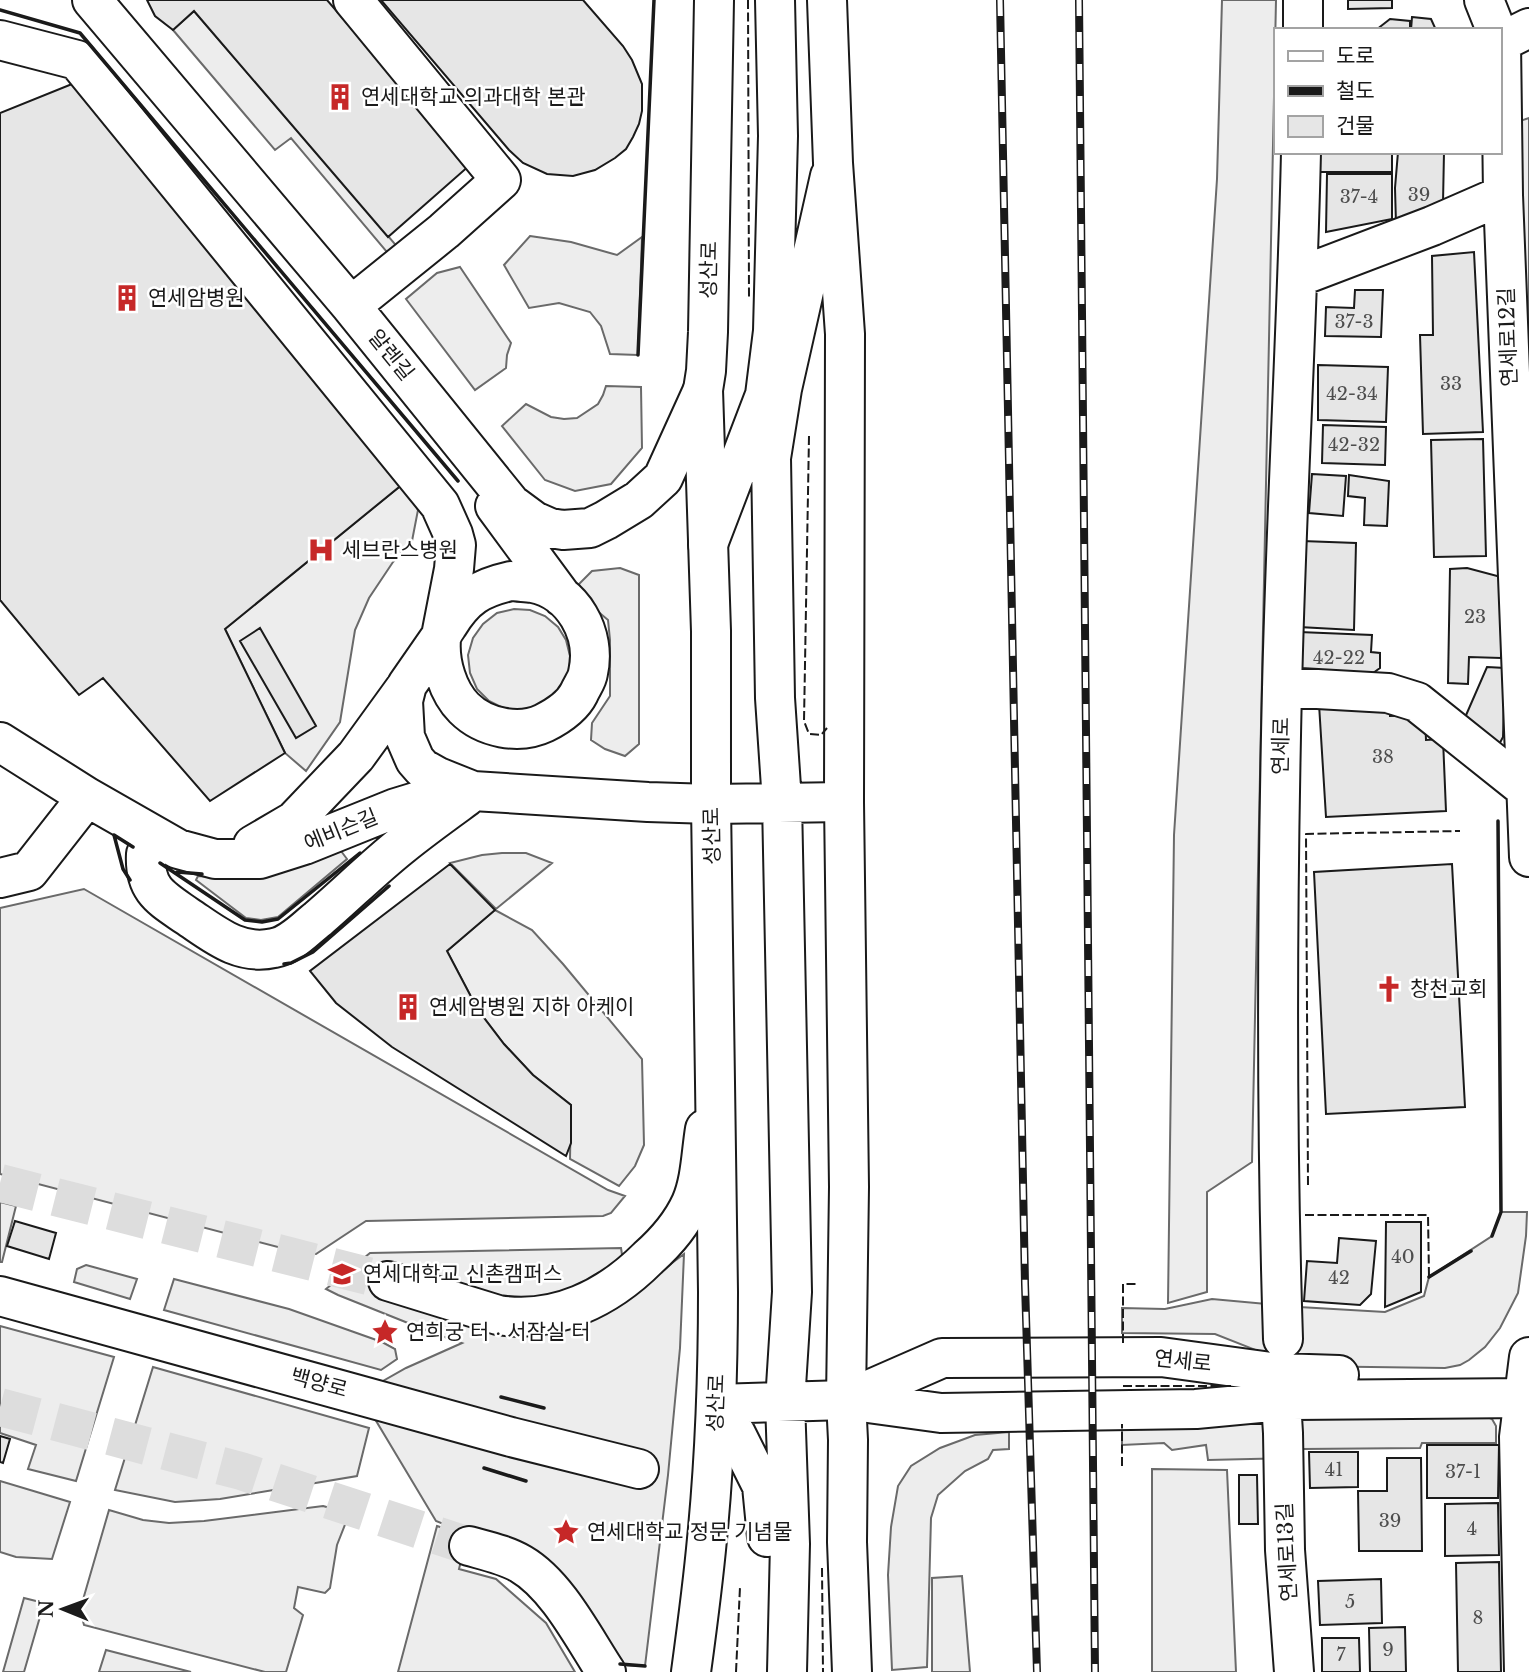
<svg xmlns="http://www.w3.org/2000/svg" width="1529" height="1672" font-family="'Libre Baskerville','Noto Sans KR',serif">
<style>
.built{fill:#ededed;stroke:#6a6a6a;stroke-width:2}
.building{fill:#e6e6e6;stroke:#1a1a1a;stroke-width:2}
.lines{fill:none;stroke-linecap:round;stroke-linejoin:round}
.minor-tunnel{stroke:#ddd;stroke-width:38;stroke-dasharray:38 19;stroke-linecap:butt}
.minor-casing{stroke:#1a1a1a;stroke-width:42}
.major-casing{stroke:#1a1a1a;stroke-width:42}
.minor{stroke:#fff;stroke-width:38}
.major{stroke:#fff;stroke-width:38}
.rail-casing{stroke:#1a1a1a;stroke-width:8}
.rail{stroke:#fff;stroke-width:5;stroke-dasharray:16;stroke-linecap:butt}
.fence{stroke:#1a1a1a;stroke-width:2;stroke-dasharray:9 3.5;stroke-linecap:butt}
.wall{stroke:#1a1a1a;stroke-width:3.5}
.labels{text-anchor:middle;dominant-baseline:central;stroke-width:5;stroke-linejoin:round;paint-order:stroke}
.number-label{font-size:18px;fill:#4d4d4d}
.poi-label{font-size:21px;fill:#1a1a1a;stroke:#fff;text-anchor:start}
.street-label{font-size:21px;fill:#1a1a1a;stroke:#fff}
</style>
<rect width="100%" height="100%" fill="#fff"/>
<!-- built -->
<path class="built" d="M1222 0H1276L1252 1162 1207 1192V1292L1168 1303 1174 835 1217 179Z
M194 11 401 251 392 258 291 138 275 150 173 30Z
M1529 118V329L1517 338V122Z
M530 236 571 242 617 255 642 237 638 355 610 354 601 326 590 312 559 303 529 308 504 265Z
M460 267 511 343 507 355 506 368 475 390 406 299 437 273Z
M606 386 641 387 642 448 611 484 575 491 545 480 502 426 526 404 551 417 564 419 577 418 598 404 603 395Z
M404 483 418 510 412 541 393 562 369 598 355 630 340 722 306 771 285 753 225 629Z
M620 568 639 575V744L625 756 605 749 591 740 592 723 610 696V640L608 620 583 599 579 584 592 571Z
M514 609 530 610 545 616 558 627 566 640 570 656 569 672 562 686 552 700 522 711 505 709 489 701 477 689 470 673 468 655 473 638 483 624 497 613Z
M341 851 347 859 278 917 261 920 246 918 196 880 198 876 214 877 292 867Z
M502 853H526L552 863 496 909 450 863 482 855Z
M84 889 608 1190 625 1196 611 1213 603 1216 366 1221 316 1254 297 1252 0 1174V908Z
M495 910 532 930 563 964 642 1059 644 1145 635 1166 619 1186 570 1159 571 1105 533 1075 504 1044 478 1010 447 951Z
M0 1202 16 1206 2 1262H0Z
M1501 1212H1527L1526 1236 1518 1293 1500 1328 1485 1347 1469 1360 1460 1365 1445 1368 1296 1366 1215 1334 1122 1333V1308L1165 1309 1212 1299 1299 1307 1385 1312 1424 1296 1429 1277 1492 1236Z
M621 1248 623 1261 563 1302 509 1298 393 1265 491 1330 652 1278 684 1254 680 1348 668 1475 645 1666 621 1665 471 1535 436 1521 360 1394 406 1368 462 1343 433 1333 338 1295 326 1289 370 1253Z
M86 1265 137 1279 130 1299 74 1282 77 1269Z
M174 1279 289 1309 382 1342 395 1349 397 1359 381 1370 164 1310Z
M0 1326 114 1357 76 1481 28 1469 36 1445 0 1433Z
M153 1367 369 1428 357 1476 220 1499 175 1502 115 1490Z
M1481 1414 1492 1419 1496 1426V1443H1422L1420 1448 1303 1449 1301 1458 1208 1460 1206 1445 1172 1450 1164 1443 1122 1445V1425Z
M1009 1432V1449L993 1450 988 1459 965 1471 938 1495 931 1518 927 1667 892 1670 888 1575 891 1527 898 1486 911 1466 940 1448 975 1435Z
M1152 1469 1227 1470 1236 1672H1152Z
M0 1481 70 1502 52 1559 16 1557 0 1552Z
M323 1506 341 1511 348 1517 337 1545 330 1588 325 1593 298 1587 294 1608 303 1615 286 1672H265L84 1625 80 1610 109 1510 143 1520 169 1523 204 1521Z
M437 1526 467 1536 459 1569 496 1579 546 1623 575 1672H398Z
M962 1576 970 1672H932V1578Z
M24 1598 44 1603 24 1672H3Z
M106 1650 191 1672H99Z"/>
<!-- building -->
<path class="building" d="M147 0H327L470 165 388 237 194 11 173 30 155 16Z
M381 0H583L623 46 632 60 642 84V111L639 124 633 137 626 149 615 158 595 170 573 176 547 174 523 163 509 150Z
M1348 0H1392V8L1348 9Z
M1412 17 1431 19 1436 30H1411Z
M1390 19 1410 21V30H1376Z
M77 82 404 483 225 629 285 753 210 801 103 678 79 695 0 600V113Z
M1315 152H1392V172H1315Z
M1398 152H1444L1443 203 1396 224 1395 188Z
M1327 174H1392V219L1326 232Z
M1474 252 1483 432 1423 434 1420 335H1433L1432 256Z
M1355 290H1383L1381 337 1325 336 1326 307 1354 308Z
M1318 365 1388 367 1386 422 1318 420Z
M1323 425 1386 427 1385 465 1322 463Z
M1483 439 1486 556 1434 557 1431 440Z
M1312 474 1346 476 1343 516 1309 513Z
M1349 475 1389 481 1387 526 1364 525 1365 498 1348 496Z
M1302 541 1356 543 1354 630 1299 627Z
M1467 568 1501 577V658L1469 657 1468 684 1448 683 1450 569Z
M260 628 316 726 296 738 240 641Z
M1299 632 1372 635 1371 652 1380 653V668L1366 678 1297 675Z
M1487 667 1505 668 1503 737 1494 754 1460 729Z
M1390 701V716L1425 715 1426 740 1443 739 1446 811 1326 817 1319 704Z
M450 864 495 910 447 951 478 1010 504 1044 533 1075 571 1105V1143L566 1156 392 1047 336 1003 310 971Z
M1452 864 1465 1107 1326 1114 1314 872Z
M15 1221 56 1233 49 1259 7 1246Z
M1386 1222H1421V1292L1385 1307Z
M1339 1238 1376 1241 1371 1294 1360 1305 1304 1301 1307 1261 1337 1263Z
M0 1436 10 1439 3 1463 0 1462Z
M1427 1445H1499L1498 1498H1427Z
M1309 1452H1358V1487L1310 1488Z
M1387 1458H1421L1422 1551H1359L1358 1491H1387Z
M1239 1475H1257L1258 1524H1239Z
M1498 1503 1499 1555 1445 1556V1504Z
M1499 1562 1501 1672H1458L1456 1563Z
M1381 1579 1382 1623 1320 1625 1318 1581Z
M1405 1627 1406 1672H1370L1369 1628Z
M1322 1638H1359L1360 1672H1322Z"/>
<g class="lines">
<!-- minor-tunnel -->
<path class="minor-tunnel" d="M0 1183 388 1281
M0 1407 241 1471 469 1546"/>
<defs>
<path id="minor" d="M92 0 351 306 511 504 534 521 550 528 563 530 590 528 606 520 639 500 663 478 703 390
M1484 0 1496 30
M1303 30V0
M0 40 77 60 440 505 453 534 456 545 454 569 441 636 407 685 403 701 405 737 415 760 422 768 438 777 473 791
M1501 42 1503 195 1529 857
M1501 42 1529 28
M1298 277 1432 226 1503 195
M351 306 444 231 501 180 353 0
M495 506 562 597
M708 544 765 395 773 331 778 136 775 0
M511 581C518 582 526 582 533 583 573 591 597 634 588 673 587 680 582 686 579 693 572 707 558 716 544 723 519 735 484 728 464 708 448 692 439 663 441 639 442 634 445 629 448 625 465 597 480 588 511 581Z
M1282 687 1388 693 1417 702 1526 789
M0 742 87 797 178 849 215 859H260L304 845 396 808 432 797 473 791 648 802 711 804 844 802
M253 845 294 821 356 756 406 687
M146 854C144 890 161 898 187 916 214 934 239 956 274 948 291 945 305 929 318 919 346 895 373 868 402 845 423 828 444 813 466 797
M0 878 29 871 87 797
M388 1281 498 1315C556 1324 608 1298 648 1258 666 1242 681 1225 691 1203 701 1180 701 1153 705 1129
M0 1296 511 1437 639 1469
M1283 1339C1276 1123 1277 906 1282 689 1286 510 1297 331 1301 152
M846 1400 942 1358 1161 1357 1278 1373 1339 1375
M1281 1401 1283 1433 1285 1550 1294 1672
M716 1404 846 1400 941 1413 1196 1409 1294 1400 1529 1398
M716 1404 736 1434 762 1486 767 1537
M469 1546C487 1551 506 1555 521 1564 557 1585 583 1637 606 1672
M787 1672 790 1544 785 1402 792 1292 782 802 775 698 771 458 782 389 830 176
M1524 1672 1519 1437 1529 1357"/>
<path id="major" d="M827 0 833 163 845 334 844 802 849 1187 846 1400 848 1440 847 1542 852 1672
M691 1672C697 1628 703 1583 707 1539 715 1457 718 1375 718 1292L711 804V631L703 390 706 371 708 332 714 0"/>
</defs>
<!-- minor casing -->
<use href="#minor" class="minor-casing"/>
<!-- major casing -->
<use href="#major" class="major-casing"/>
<!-- minor -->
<use href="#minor" class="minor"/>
<!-- major -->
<use href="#major" class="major"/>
<defs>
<path id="rail" d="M1000 0 1025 1284 1037 1672
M1079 0 1095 1672"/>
</defs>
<!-- rail casing -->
<use href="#rail" class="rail-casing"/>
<!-- rail -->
<use href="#rail" class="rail"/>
<!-- fence -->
<path class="fence" d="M748 0 749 298
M809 436 804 721 809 734 821 735 827 728
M1308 1185 1306 834 1460 831
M1305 1215H1428L1429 1277
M1123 1343V1284H1138
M1123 1386H1231
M1122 1466V1424
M822 1568 823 1672
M736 1672 740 1587"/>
<!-- wall -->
<path class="wall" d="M0 10 80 33 458 481
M638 355 654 0
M160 863 245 920 262 922 278 919 360 853
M177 872 202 874
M130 880 123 869 114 835 133 847
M284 964 291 963 313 952 389 886
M1492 1236 1501 1212 1498 821
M1429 1277 1471 1251
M501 1397 544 1408
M484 1468 526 1481
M620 1664 645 1666"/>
</g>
<!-- icons -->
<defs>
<symbol id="building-bare" viewBox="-9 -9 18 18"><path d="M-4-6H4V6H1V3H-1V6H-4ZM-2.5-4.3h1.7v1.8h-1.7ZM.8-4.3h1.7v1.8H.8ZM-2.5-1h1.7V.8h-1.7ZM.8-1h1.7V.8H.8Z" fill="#c62828" stroke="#fff" stroke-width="2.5" paint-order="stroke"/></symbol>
<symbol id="hospital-bare" viewBox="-9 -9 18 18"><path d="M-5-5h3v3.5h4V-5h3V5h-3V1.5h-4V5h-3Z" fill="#c62828" stroke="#fff" stroke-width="2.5" paint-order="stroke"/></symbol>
<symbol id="church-bare" viewBox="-9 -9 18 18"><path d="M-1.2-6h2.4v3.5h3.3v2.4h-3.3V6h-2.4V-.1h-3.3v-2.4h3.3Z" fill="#c62828" stroke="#fff" stroke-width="2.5" paint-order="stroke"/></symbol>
<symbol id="university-bare" viewBox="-9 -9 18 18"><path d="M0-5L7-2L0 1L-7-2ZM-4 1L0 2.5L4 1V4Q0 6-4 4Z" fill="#c62828" stroke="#fff" stroke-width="2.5" paint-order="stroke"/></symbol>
<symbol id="sight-bare" viewBox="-9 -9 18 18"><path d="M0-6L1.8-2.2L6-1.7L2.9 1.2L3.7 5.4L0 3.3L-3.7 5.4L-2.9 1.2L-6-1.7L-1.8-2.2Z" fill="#c62828" stroke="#fff" stroke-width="2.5" paint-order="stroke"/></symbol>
</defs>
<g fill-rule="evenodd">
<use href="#building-bare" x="321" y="78" width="38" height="38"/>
<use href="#building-bare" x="108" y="279" width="38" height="38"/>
<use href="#hospital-bare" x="302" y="531" width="38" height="38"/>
<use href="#church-bare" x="1370" y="970" width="38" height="38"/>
<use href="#building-bare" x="389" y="988" width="38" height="38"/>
<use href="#university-bare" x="323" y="1255" width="38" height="38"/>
<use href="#sight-bare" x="366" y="1313" width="38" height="38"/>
<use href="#sight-bare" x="547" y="1513" width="38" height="38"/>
</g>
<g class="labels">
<!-- number labels -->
<g class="number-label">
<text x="1419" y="195">39</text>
<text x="1359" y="197">37-4</text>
<text x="1354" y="322">37-3</text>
<text x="1451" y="384">33</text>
<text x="1352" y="394">42-34</text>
<text x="1354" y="445">42-32</text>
<text x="1475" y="617">23</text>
<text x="1339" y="658">42-22</text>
<text x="1383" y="757">38</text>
<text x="1403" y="1257">40</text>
<text x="1339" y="1278">42</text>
<text x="1334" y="1470">41</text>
<text x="1463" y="1472">37-1</text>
<text x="1390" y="1521">39</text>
<text x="1472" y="1529">4</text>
<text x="1350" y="1602">5</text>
<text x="1478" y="1618">8</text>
<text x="1388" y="1650">9</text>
<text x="1341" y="1655">7</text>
</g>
<!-- poi labels -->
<g class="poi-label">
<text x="361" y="97">연세대학교 의과대학 본관</text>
<text x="148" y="298">연세암병원</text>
<text x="342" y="550">세브란스병원</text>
<text x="1410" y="989">창천교회</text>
<text x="429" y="1007">연세암병원 지하 아케이</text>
<text x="363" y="1274">연세대학교 신촌캠퍼스</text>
<text x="406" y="1332">연희궁 터 · 서잠실 터</text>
<text x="587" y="1532">연세대학교 정문 기념물</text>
</g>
<!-- street labels -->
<g class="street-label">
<text transform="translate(709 270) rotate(-89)">성산로</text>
<text transform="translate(1508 337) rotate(-92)">연세로12길</text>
<text transform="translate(391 355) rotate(51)">알렌길</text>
<text transform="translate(1281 746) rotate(-89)">연세로</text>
<text transform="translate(341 830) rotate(-22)">에비슨길</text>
<text transform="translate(712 836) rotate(-91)">성산로</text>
<text transform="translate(1183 1361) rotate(6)">연세로</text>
<text transform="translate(319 1383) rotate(15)">백양로</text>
<text transform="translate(716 1403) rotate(-88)">성산로</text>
<text transform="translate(1287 1552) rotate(-93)">연세로13길</text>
</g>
</g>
<!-- legend -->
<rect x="1274" y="28" width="228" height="126" fill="#ffffff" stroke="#a3a3a3" stroke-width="2"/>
<rect x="1288" y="51" width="35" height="10" fill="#ffffff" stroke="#a3a3a3" stroke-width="2"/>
<text x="1336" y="63" font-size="21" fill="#1a1a1a">도로</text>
<rect x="1288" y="86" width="35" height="10" fill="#1a1a1a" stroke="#a3a3a3" stroke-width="2"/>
<text x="1336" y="98" font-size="21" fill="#1a1a1a">철도</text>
<rect x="1288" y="116" width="35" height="21" fill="#e6e6e6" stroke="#a3a3a3" stroke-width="2"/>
<text x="1336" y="133" font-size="21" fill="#1a1a1a">건물</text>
<!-- north arrow -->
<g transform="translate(63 1609) rotate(271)" stroke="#ffffff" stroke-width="5" paint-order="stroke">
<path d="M0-5L12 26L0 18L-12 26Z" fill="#1a1a1a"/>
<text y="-10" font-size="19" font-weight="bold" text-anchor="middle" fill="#1a1a1a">N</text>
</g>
</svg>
